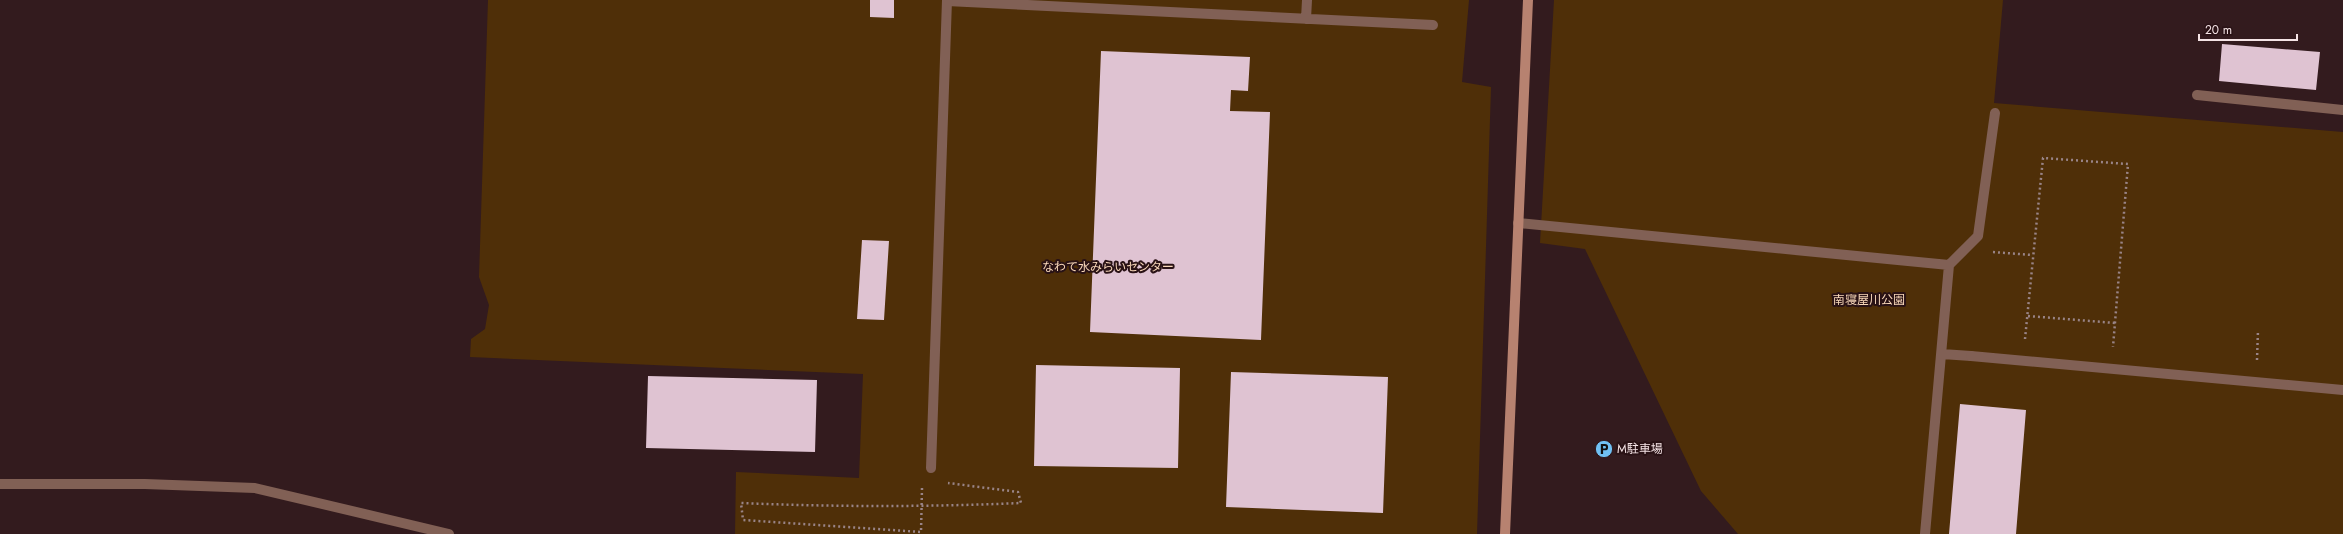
<svg xmlns="http://www.w3.org/2000/svg" width="2343" height="534" font-family="Jost,'Noto Sans JP',sans-serif">
<style>
.green{fill:#4f2f08}
.building{fill:#dfc3d2}
.lines{fill:none;stroke-linecap:round;stroke-linejoin:round}
.path{stroke:#998487;stroke-width:2.5;stroke-dasharray:2 3;stroke-linecap:butt}
.lane{stroke:#816055;stroke-width:10}
.street{stroke:#816055;stroke-width:10}
.secondary{stroke:#b78270;stroke-width:10}
.labels{text-anchor:middle;dominant-baseline:central;stroke-width:4;stroke-linejoin:round;paint-order:stroke}
.park-label{font-size:12px;fill:#f9d8ba;stroke:#291215}
.poi-label{font-size:12px;fill:#f5e4e6;stroke:#291215;text-anchor:start}
</style>
<rect width="100%" height="100%" fill="#331b1e"/>
<!-- green -->
<path class="green" d="M488 0H1469L1462 82 1491 87 1477 534H735L736 472 859 478 863 374 470 357 471 339 485 329 489 305 479 277Z
M1554 0H2003L1994 103 2343 132V534H1738L1701 491 1585 249 1540 243Z"/>
<!-- building -->
<path class="building" d="M870 0H894V18L870 17Z
M2222 44 2320 52 2316 90 2219 81Z
M1101 51 1250 57 1248 91 1231 90 1230 111 1270 112 1261 340 1090 332Z
M862 240 889 241 884 320 857 319Z
M1036 365 1180 368 1178 468 1034 466Z
M1231 372 1388 377 1383 513 1226 507Z
M648 376 817 380 815 452 646 448Z
M1960 404 2026 410 2016 534H1949Z"/>
<g class="lines">
<!-- path -->
<path class="path" d="M1993 252 2032 255
M2028 316 2115 323
M2025 339 2043 158 2128 164 2113 347
M2257 360 2258 330
M922 488 921 532 743 520 741 503C835 507 928 507 1021 503L1018 492 948 483"/>
<!-- lane -->
<path class="lane" d="M2197 95 2343 110
M1518 223 1949 265 1925 534
M1949 265 1978 236 1995 113
M1942 354 1971 356"/>
<!-- street -->
<path class="street" d="M947 1 1433 25
M1306 19 1307 0
M1971 356 2343 390
M931 468 947 0
M0 484H145L255 488 449 534"/>
<!-- secondary -->
<path class="secondary" d="M1505 534 1528 0"/>
</g>
<!-- icons -->
<defs>
<symbol id="parking-disc" viewBox="-11 -11 22 22"><circle r="9.5" fill="#70c1f4" stroke="#291215"/><path d="M-3.5-5.5H1a3.5 3.5 0 0 1 0 7H-1V5.5H-3.5ZM-1-3.4V-.6H.8a1.4 1.4 0 0 0 0-2.8Z" fill="#111"/></symbol>
</defs>
<g fill-rule="evenodd">
<use href="#parking-disc" x="1594" y="439" width="20" height="20"/>
</g>
<g class="labels">
<!-- park labels -->
<g class="park-label">
<text x="1108" y="267">なわて水みらいセンター</text>
<text x="1869" y="300">南寝屋川公園</text>
</g>
<!-- poi labels -->
<g class="poi-label">
<text x="1617" y="449">M駐車場</text>
</g>
</g>
<!-- scale -->
<path d="M2199 34v6h98v-6" fill="none" stroke="#f5e4e6" stroke-width="2"/>
<text x="2205" y="34" font-size="12" fill="#f5e4e6" stroke="#291215" stroke-width="3" paint-order="stroke">20 m</text>
</svg>
